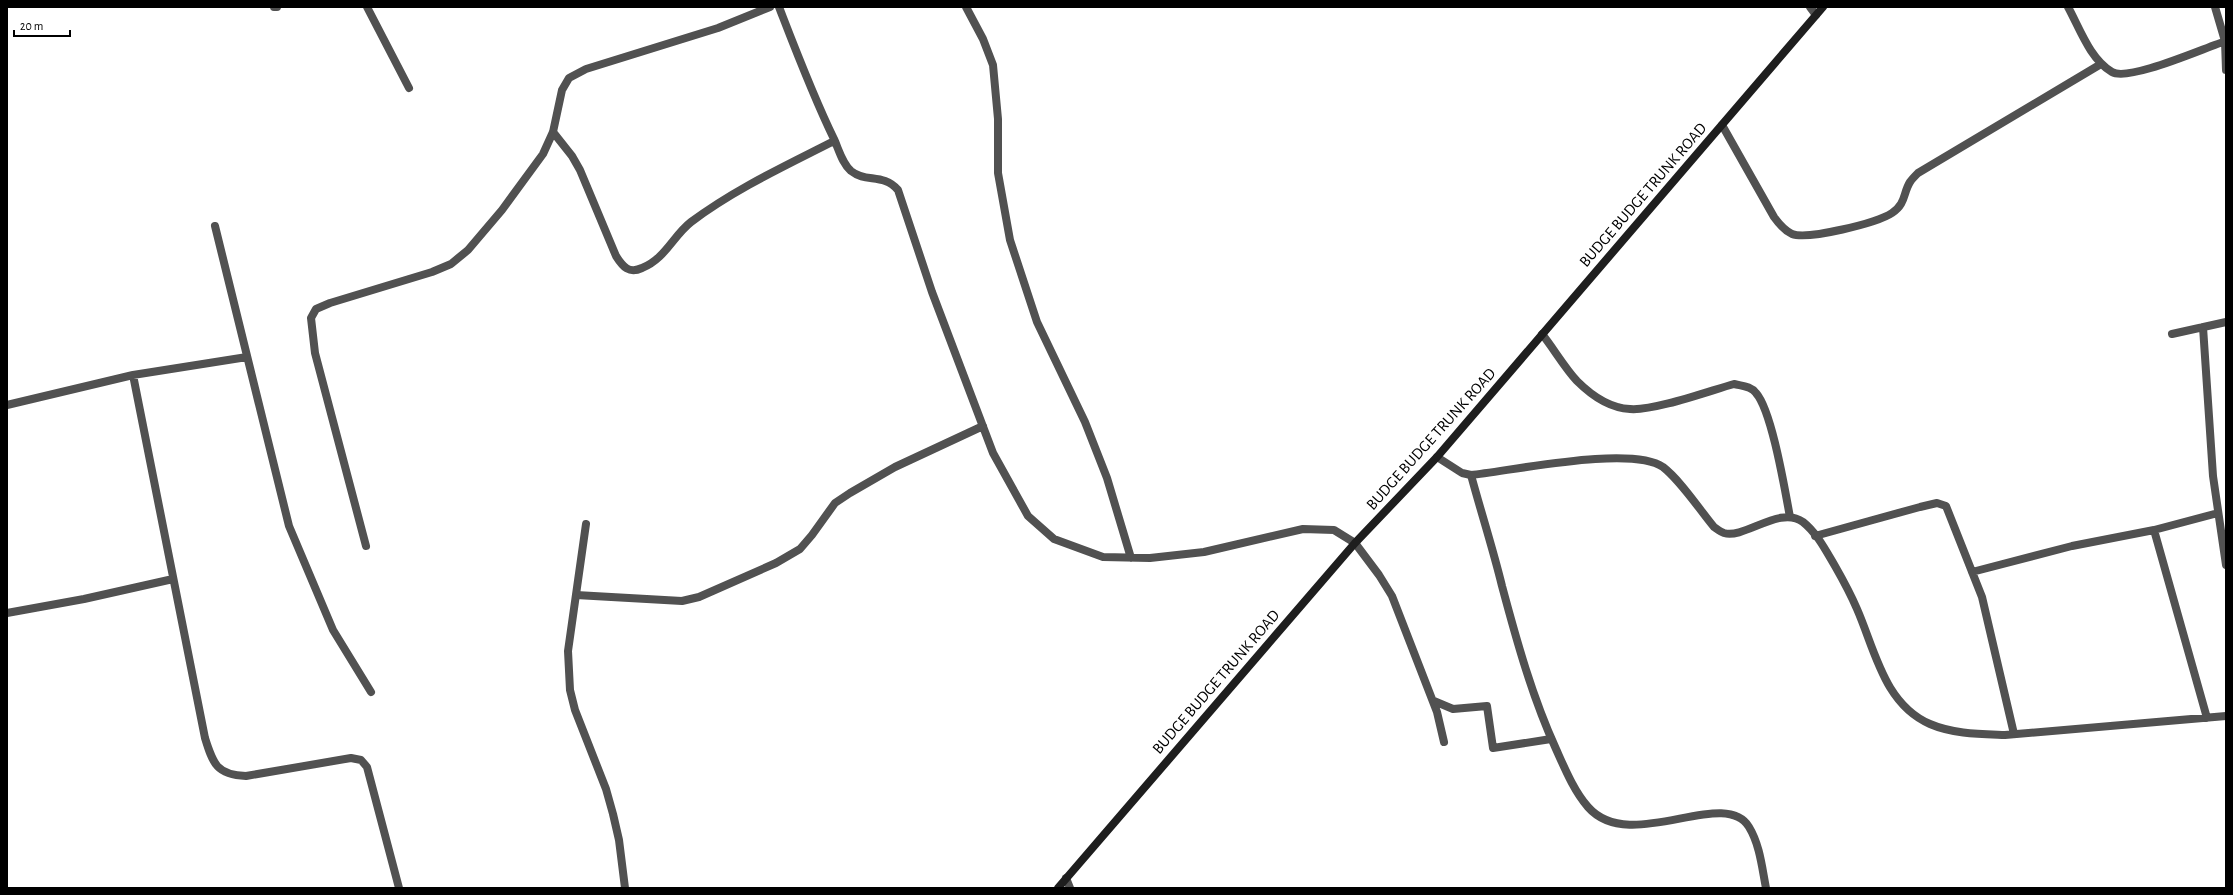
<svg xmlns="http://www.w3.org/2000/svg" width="2233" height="895" font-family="'Alegreya Sans',sans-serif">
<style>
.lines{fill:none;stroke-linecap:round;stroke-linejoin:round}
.lane{stroke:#515151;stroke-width:8}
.street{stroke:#515151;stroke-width:8}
.secondary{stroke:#1e1e1e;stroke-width:8}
.labels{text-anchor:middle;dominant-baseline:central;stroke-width:4;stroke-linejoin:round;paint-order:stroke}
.street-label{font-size:16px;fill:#000;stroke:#fff}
</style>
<rect width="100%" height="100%" fill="#fff"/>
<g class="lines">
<!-- lane -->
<path class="lane" d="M1471 475C1481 512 1493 549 1502 586 1517 642 1532 696 1556 749 1565 769 1574 791 1588 807 1630 855 1724 786 1749 827 1760 845 1762 868 1766 888"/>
<!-- street -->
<path class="street" d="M274 7H277
M367 7 409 88
M779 7C796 51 813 96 834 139 839 150 842 163 851 171 866 183 883 173 898 190L932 292 993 453 1028 516 1054 539 1103 557 1150 558 1204 552 1303 529 1334 530 1355 543 1379 575 1392 596 1437 712 1444 742
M966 7 983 39 993 65 998 119V173L1010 240 1037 322 1085 422 1107 478 1131 558
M1810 7 1816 15
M2068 7C2080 29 2090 59 2112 72 2129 82 2206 47 2226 41
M2215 7 2225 41 2226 70
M1722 125 1774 217C1779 224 1784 230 1792 234 1808 240 1877 223 1892 213 1906 204 1903 193 1910 182 1912 179 1915 176 1918 173L2101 64
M553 132 572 156 580 170 616 256C623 267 629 274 642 268 665 259 673 236 691 222 735 189 785 166 834 141
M215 226 289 526 333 630 371 692
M2203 327 2213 476 2226 565
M1542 334C1554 349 1564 367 1577 381 1591 395 1610 408 1630 409 1654 411 1709 391 1734 384 1742 386 1751 386 1756 393 1772 411 1785 491 1790 517
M2172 334 2226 322
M133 375 205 738C213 764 217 775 246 776L351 758 361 760 367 767 399 888
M7 405 133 375 247 357
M1437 457 1462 473 1471 475C1511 471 1631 445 1663 467 1681 481 1699 509 1714 527 1717 529 1721 532 1724 533 1745 539 1780 505 1803 522 1817 533 1826 551 1835 566 1843 580 1851 595 1857 609 1875 650 1884 704 1930 724 1953 734 1981 734 2005 735L2226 716
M586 524 568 651 570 690 575 710 606 789 613 814 619 840 625 888
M2154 530 2207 718
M1815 536 1920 507 1937 503 1946 506 1982 597 2014 734
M366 546 315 353 311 318 316 309 330 303 432 272 451 264 468 250 502 210 543 154 553 132 562 90 569 78 586 69 718 28 770 7
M1972 572 2072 546 2154 530 2218 513
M576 595 682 601 699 597 776 563 800 549 812 535 835 503 850 493 895 467 983 426
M7 613 84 599 173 579
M1434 701 1453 709 1487 706 1493 748 1551 739
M1066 878 1070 888"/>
<!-- secondary -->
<path class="secondary" d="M1058 888 1355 543 1437 457 1823 7"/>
</g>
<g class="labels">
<!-- street labels -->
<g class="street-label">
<text transform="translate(1643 195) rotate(-49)">BUDGE BUDGE TRUNK ROAD</text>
<text transform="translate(1431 439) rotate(-48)">BUDGE BUDGE TRUNK ROAD</text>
<text transform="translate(1216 682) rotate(-49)">BUDGE BUDGE TRUNK ROAD</text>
</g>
</g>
<!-- border -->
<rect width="2233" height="895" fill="none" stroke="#000000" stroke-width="16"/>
<!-- scale -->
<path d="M14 30v6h56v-6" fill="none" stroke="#000000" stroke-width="2"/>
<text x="20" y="30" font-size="12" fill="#000000" stroke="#ffffff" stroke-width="3" paint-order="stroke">20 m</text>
</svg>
